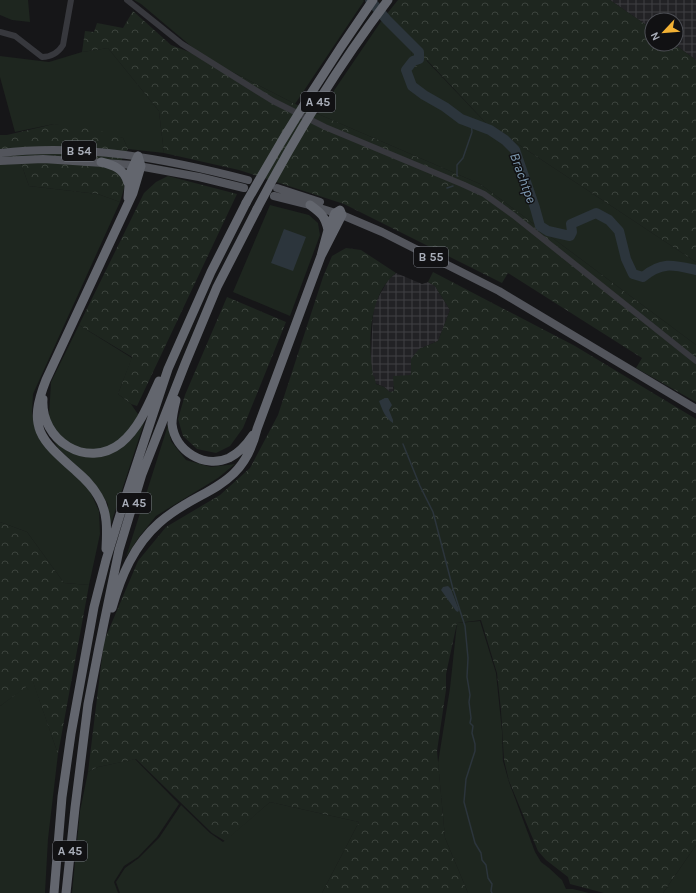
<svg xmlns="http://www.w3.org/2000/svg" width="696" height="893" font-family="Karla,sans-serif">
<style>
.industrial{fill:url(#industrial-grid)}
.green{fill:#1e261f}
.forest{fill:url(#forest-crowns)}
.water{fill:#2c353c}
.lines{fill:none;stroke-linecap:round;stroke-linejoin:round}
.stream{stroke:#2c353c;stroke-width:1.5}
.river{stroke:#2c353c;stroke-width:10}
.minor{stroke:#37383d;stroke-width:6}
.major{stroke:#53555c;stroke-width:8}
.highway{stroke:#63666e;stroke-width:9}
.highway-bridge{stroke:#63666e;stroke-width:9}
.labels{text-anchor:middle;dominant-baseline:central;stroke-width:3;stroke-linejoin:round;paint-order:stroke}
.shield{fill:#111113;stroke:#7b7e86;stroke-width:1}
.shield-label{font-size:12px;font-weight:bold;fill:#a8adb8}
.water-label{font-size:14px;font-style:italic;fill:#7f9bb3;stroke:#111113}
</style>
<defs>
<pattern id="industrial-grid" width="8" height="8" patternUnits="userSpaceOnUse"><rect width="8" height="8" fill="#222225"/><path d="M0 4h8M4 0v8" fill="none" stroke="#3f3f43"/></pattern>
<pattern id="forest-crowns" width="20" height="18" patternUnits="userSpaceOnUse"><rect width="20" height="18" fill="#1e261f"/><path d="M2 6a3 3 0 1 1 6 0M12 15a3 3 0 1 1 6 0" fill="none" stroke="#3c433d"/></pattern>
</defs>
<rect width="100%" height="100%" fill="#161618"/>
<!-- industrial -->
<path class="industrial" d="M610 0H696V60L674 44H676V20H652V29Z
M396 273 422 284 428 282 435 286 450 310 438 341 419 349 411 375 393 387 394 392H390L384 387 375 383 374 376H373L371 363 372 331 374 305 388 280Z"/>
<!-- green -->
<path class="green" d="M0 0H28L30 22 12 20 0 15Z
M134 0H363L364 1 295 104 205 58 141 4Z
M382 20 412 51 409 71 426 60 486 123 696 262V345L480 184 318 114Z
M108 48 159 111 164 153 128 149 123 138 54 124 15 132 0 77V56L49 62 82 52Z
M21 163 29 186 98 194 120 202 33 394 32 413 36 428 89 489 99 511 100 534 89 585 64 583 27 532 0 522V165Z
M270 205 309 215 318 223 320 235 290 316 233 292Z
M79 325 132 358 118 394 131 404 144 423 109 530 108 504 94 483 58 448 48 432 51 382Z
M168 425 171 441 186 460 211 467 235 464 218 478 156 516 139 537 126 557Z
M480 621 496 673 502 731 503 761 509 782 535 852 541 862 549 868 562 880 566 889H573L589 893H468L445 838 438 763 450 688 457 623Z
M33 681 58 754 48 839 45 893H0V706Z
M135 759 179 804 157 837 138 857 124 866 114 882 118 893H72L80 811 88 772 98 767Z
M270 802 359 822 322 893H120L116 882 125 868 139 858 159 838 181 805 210 833 223 842Z
M696 845V893H663Z"/>
<!-- forest -->
<path class="forest" d="M398 0H610L652 29V44H674L696 60V262L486 123 427 60 408 72 412 51 382 20Z
M133 11 171 45 205 58 295 104 480 184 696 345V402L636 368 642 358 508 273 502 283 344 204 239 170 164 153 159 111 108 48 82 52 85 31 94 32 97 23 123 28Z
M54 124 87 127 123 138 128 149 116 170 125 185 120 202 98 194 29 186 21 163 0 165V135H7Z
M168 176 237 194 137 406 131 404 118 394 132 357 79 325 144 193 156 182Z
M346 248 361 250 396 273C368 295 368 343 373 376H374L376 384 384 387 390 392 394 391 393 376 411 375V359L419 349 438 341 450 310 435 286 428 282 433 272 575 346 696 419V845L663 893H604L570 884 568 877 546 860 538 851 509 781 504 760 501 710 497 673 481 620 457 623 446 674V690L437 751 445 838 468 893H322L359 822 270 802 225 841 212 833 136 759 98 767 88 772 104 641 138 561 166 527 220 495 250 468 278 415 323 277 332 256Z
M227 297 286 322 243 428 230 446 216 453 197 449 183 436 178 419 185 395Z
M0 522 27 532 64 583 89 585 58 754 33 682 0 706Z"/>
<!-- water -->
<path class="water" d="M284 229 306 237 293 271 271 263Z
M385 398H388L392 405 389 410 393 420V423C385 418 382 409 379 401Z
M448 586 451 589 459 610 458 612 456 611 441 590 443 587Z"/>
<g class="lines">
<!-- stream -->
<path class="stream" d="M457 176V165L463 158 472 132 471 122
M447 188 453 186
M403 444 420 486 433 512 453 589 465 626 468 658 467 677 470 695 469 702 471 718 470 723 473 726 472 733 475 744V751L466 779 464 802 475 843 481 853 482 860 486 865 488 878 492 884 491 891 492 893"/>
<!-- river -->
<path class="river" d="M370 0 387 20 419 52V59L413 61 406 70 412 86 424 95 445 107 461 119 490 130 505 140 515 150 535 208 540 226 548 231 570 236 572 232 571 224 596 213 609 220 619 231 626 259 633 274 643 277C662 261 674 265 696 270"/>
<!-- minor -->
<path class="minor" d="M127 0 182 44 273 101 325 127 462 184 484 194 513 215 696 361
M0 32 15 36 42 57C52 57 58 53 63 45L71 0"/>
<!-- major -->
<path class="major" d="M0 153C84 143 167 159 248 180
M0 161 43 159 133 165 199 177 244 188
M277 188 320 202
M274 196 310 205 342 215 382 232 499 291 696 409"/>
<!-- highway -->
<path class="highway" d="M101 162C114 165 124 169 128 183
M128 198 130 173 138 156
M310 205C321 213 325 216 328 230
M43 399C40 440 87 470 121 443 140 427 149 403 159 381
M176 400C174 408 172 416 172 424 175 451 204 469 229 458 239 453 247 444 253 435
M106 549C107 530 108 512 98 496 92 485 84 478 76 471 40 439 27 428 46 380L133 193 141 166 138 156
M112 608C121 576 134 545 159 523 199 487 242 492 257 429L321 256 328 230 335 213 340 210 342 215 321 256
M54 893 62 797 71 734 94 607 106 560 123 505 168 369 211 272 246 203
M66 893 75 808 88 704 99 647 119 550 142 474 185 364 217 287 257 209"/>
<!-- highway-bridge -->
<path class="highway-bridge" d="M246 203C285 133 327 66 373 0
M257 209C295 136 338 66 388 0"/>
</g>
<g class="labels">
<!-- shield labels -->
<g class="shield">
<rect x="301" y="92" width="34" height="20" rx="3"/>
<rect x="62" y="141" width="34" height="20" rx="3"/>
<rect x="414" y="247" width="34" height="20" rx="3"/>
<rect x="117" y="493" width="34" height="20" rx="3"/>
<rect x="53" y="841" width="34" height="20" rx="3"/>
</g>
<g class="shield-label">
<text x="318" y="102">A 45</text>
<text x="79" y="151">B 54</text>
<text x="431" y="257">B 55</text>
<text x="134" y="503">A 45</text>
<text x="70" y="851">A 45</text>
</g>
<!-- water labels -->
<g class="water-label">
<text transform="translate(523 178) rotate(70)">Brachtpe</text>
</g>
</g>
<!-- north arrow -->
<g transform="translate(664 32) rotate(244)"><circle r="19" fill="#111113" stroke="#4d4f55"/>
<path d="M0-3L7 15L0 10L-7 15Z" fill="#f2b134"/>
<text y="-6" font-size="11" font-weight="bold" text-anchor="middle" fill="#a8adb8">N</text>
</g>
</svg>
